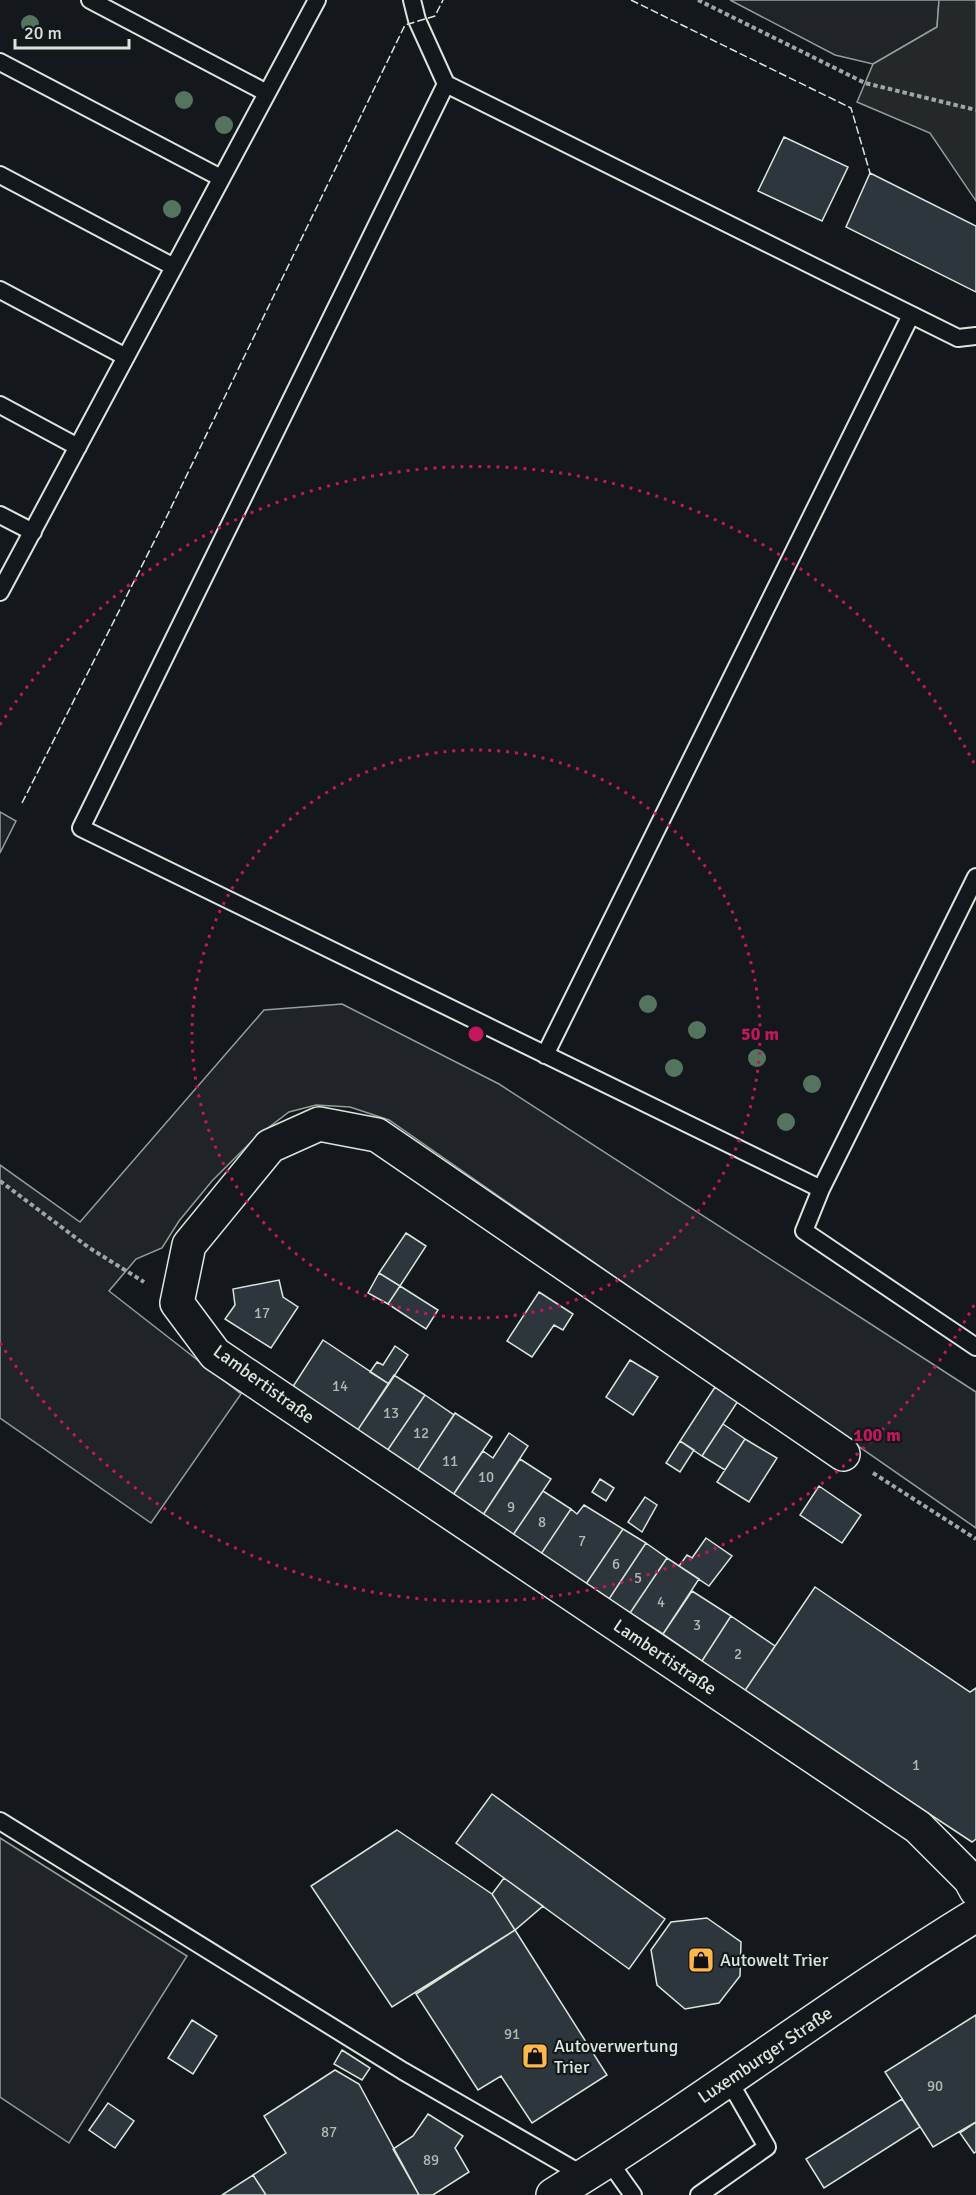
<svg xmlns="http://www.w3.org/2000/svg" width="976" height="2195" font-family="Signika,sans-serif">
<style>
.green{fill:#202428;stroke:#939e99;stroke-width:1.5}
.parking{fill:#24282b;stroke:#939e99;stroke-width:1.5}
.building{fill:#2c363c;stroke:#d8e6dc;stroke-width:1.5}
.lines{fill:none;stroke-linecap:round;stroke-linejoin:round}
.service-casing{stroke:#d8e6dc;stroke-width:20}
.minor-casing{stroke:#d8e6dc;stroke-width:36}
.primary-casing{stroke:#d8e6dc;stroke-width:36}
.path{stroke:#9da8a2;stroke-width:4;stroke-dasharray:4.5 3;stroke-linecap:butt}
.service{stroke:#14181c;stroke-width:16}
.minor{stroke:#14181c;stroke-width:33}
.primary{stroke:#14181c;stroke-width:33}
.fence{stroke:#d8e6dc;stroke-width:1.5;stroke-dasharray:8 3;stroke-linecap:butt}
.tree{fill:#55745f}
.ring{fill:none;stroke:#c2185b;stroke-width:3;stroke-dasharray:3 6}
.labels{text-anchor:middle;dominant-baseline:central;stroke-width:4.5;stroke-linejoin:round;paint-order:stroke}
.number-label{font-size:15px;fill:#adbab4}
.street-label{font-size:18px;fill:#d8e6dc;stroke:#14181c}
.poi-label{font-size:18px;fill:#d8e6dc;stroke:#14181c;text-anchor:start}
.centre{fill:#c2185b;stroke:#14181c;stroke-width:3}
.ring-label{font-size:18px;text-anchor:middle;font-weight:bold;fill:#c2185b;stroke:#14181c;stroke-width:4.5;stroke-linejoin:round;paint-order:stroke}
</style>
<rect width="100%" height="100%" fill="#14181c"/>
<!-- green -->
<path class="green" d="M730 0H939L937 27 873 64 835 55Z
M0 812 16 821 0 853Z
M342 1004 499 1084 976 1392V1528L389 1120 350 1107 316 1105 289 1112 256 1137 212 1181 179 1221 162 1248 136 1259 109 1291 241 1394 151 1523 0 1418V1165L80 1222 264 1010Z
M0 1838 187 1956 69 2143 0 2097Z"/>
<!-- parking -->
<path class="parking" d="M939 0H976V201L930 133 857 102 873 64 937 27Z"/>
<!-- building -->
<path class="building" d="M784 137 848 167 822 221 758 191Z
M870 173 976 226V292L846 227Z
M406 1233 426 1246 400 1286 379 1273Z
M379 1273 400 1286 388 1304 368 1293Z
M279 1280 283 1297 298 1307 271 1348 225 1319 235 1305 233 1289Z
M400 1286 438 1310 426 1329 388 1304Z
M539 1292 573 1314 563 1330 554 1325 532 1357 507 1341Z
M323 1340 389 1384 357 1431 292 1388Z
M395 1346 408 1355 389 1384 370 1372 377 1362 383 1365Z
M630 1360 658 1377 633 1415 606 1397Z
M394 1375 425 1395 387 1451 357 1431Z
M715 1387 738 1401 702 1456 680 1441Z
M425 1395 454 1415 417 1471 387 1451Z
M455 1413 492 1437 453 1495 417 1471Z
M723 1424 745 1439 725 1470 702 1456Z
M509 1433 528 1446 483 1515 453 1495 483 1451 493 1458Z
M745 1439 777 1458 749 1502 717 1482Z
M680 1441 694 1450 680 1472 666 1463Z
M520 1459 551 1479 513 1535 483 1515Z
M600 1479 614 1488 606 1501 592 1492Z
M819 1486 861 1515 842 1543 800 1515Z
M543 1491 571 1509 541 1554 513 1535Z
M645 1497 657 1505 642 1532 628 1522Z
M584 1505 623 1529 586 1584 541 1554 571 1509 577 1514Z
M623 1529 646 1543 609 1599 586 1584Z
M706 1538 732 1556 709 1586 679 1566 687 1555 692 1558Z
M646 1543 667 1558 630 1613 609 1599Z
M667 1558 699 1579 663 1634 630 1613Z
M815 1587 970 1692 976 1688V1839L972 1842 744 1692Z
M692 1591 731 1616 702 1661 663 1634Z
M731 1616 775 1646 744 1692 702 1661Z
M492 1794 665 1919 629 1969 456 1843Z
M397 1830 492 1894 515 1930 392 2007 311 1886Z
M504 1878 543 1906 515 1930 492 1894Z
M707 1918 741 1942 740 1976 719 2003 685 2009 657 1985 651 1950 671 1922Z
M515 1930 607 2075 532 2123 501 2076 478 2090 416 1994Z
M976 2015V2122L933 2147 885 2072Z
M192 2020 217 2036 193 2074 168 2058Z
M342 2050 370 2068 362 2080 334 2064Z
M335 2070 359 2084 419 2195H266L253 2175 286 2153 264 2116Z
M902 2099 920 2127 824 2188 806 2159Z
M108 2103 134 2121 115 2148 89 2130Z
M428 2114 463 2136 455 2148 469 2172 433 2195H419L393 2149 413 2136Z
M976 2122V2152L974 2153 960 2133Z
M253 2175 266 2195H222Z"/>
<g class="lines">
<defs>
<path id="service" d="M90 0 267 93
M412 0 417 20 446 84
M0 62 221 178
M0 175 174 267
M0 290 126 357
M976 336 958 338 446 84 81 828 821 1189 804 1231 976 1347
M0 405 78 447
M0 515 33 532
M0 592 317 0
M545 1055 911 315
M821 1189 976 877
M0 1821 403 2071 583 2175
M608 2160 633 2195
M699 2195 767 2147 729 2081"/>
<path id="minor" d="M843 1454 377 1135 319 1124 270 1146 189 1245 177 1303 215 1354 918 1827 970 1879 976 1890"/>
<path id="primary" d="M553 2195C697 2107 832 2003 976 1915"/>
</defs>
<!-- service casing -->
<use href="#service" class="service-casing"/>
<!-- minor casing -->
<use href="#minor" class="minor-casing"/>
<!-- primary casing -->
<use href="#primary" class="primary-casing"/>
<!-- path -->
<path class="path" d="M698 0 865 83 976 110
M0 1181 88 1247 144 1282
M873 1473 976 1539"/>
<!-- service -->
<use href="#service" class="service"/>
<!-- minor -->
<use href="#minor" class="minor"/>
<!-- primary -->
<use href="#primary" class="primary"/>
<!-- fence -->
<path class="fence" d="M631 0 851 108 870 173
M22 803 166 518 405 25 435 16 443 0"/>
</g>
<!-- trees -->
<g class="tree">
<circle cx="30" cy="24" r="9"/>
<circle cx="184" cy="100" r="9"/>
<circle cx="224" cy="125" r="9"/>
<circle cx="172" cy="209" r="9"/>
<circle cx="648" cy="1004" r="9"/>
<circle cx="697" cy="1030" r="9"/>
<circle cx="757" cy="1058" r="9"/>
<circle cx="674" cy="1068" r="9"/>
<circle cx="812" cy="1084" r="9"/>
<circle cx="786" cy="1122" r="9"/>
</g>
<!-- distance rings -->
<g class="ring">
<circle cx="476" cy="1034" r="284"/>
<path d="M974 1305A567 567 0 0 1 0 1343M0 725A567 567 0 0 1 974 763"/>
</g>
<!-- icons -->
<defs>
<symbol id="shop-square" viewBox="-11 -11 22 22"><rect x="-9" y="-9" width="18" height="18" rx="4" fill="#ffb74d" stroke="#14181c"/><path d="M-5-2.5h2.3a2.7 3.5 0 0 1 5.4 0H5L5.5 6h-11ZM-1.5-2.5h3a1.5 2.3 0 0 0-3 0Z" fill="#111"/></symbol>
</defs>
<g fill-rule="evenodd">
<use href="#shop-square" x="686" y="1945" width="30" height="30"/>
<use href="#shop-square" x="520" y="2041" width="30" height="30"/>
</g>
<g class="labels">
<!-- number labels -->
<g class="number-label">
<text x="262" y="1313">17</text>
<text x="340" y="1386">14</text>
<text x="391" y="1413">13</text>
<text x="421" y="1433">12</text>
<text x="450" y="1461">11</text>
<text x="486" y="1477">10</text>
<text x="511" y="1507">9</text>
<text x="542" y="1522">8</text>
<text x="582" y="1541">7</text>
<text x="616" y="1564">6</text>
<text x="638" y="1578">5</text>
<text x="661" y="1602">4</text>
<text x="697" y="1625">3</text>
<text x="738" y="1654">2</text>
<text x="916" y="1765">1</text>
<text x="512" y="2034">91</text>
<text x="935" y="2086">90</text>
<text x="329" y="2132">87</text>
<text x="431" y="2160">89</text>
</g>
<!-- street labels -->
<g class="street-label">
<text transform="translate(264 1384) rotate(36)">Lambertistraße</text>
<text transform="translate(665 1657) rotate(34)">Lambertistraße</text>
<text transform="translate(765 2055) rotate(-34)">Luxemburger Straße</text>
</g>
<!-- poi labels -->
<g class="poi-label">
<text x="720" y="1960">Autowelt Trier</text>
<text x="554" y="2046">Autoverwertung<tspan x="554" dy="21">Trier</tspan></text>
</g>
</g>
<circle cx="476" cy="1034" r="9" class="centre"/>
<g class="ring-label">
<text x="760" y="1040">50 m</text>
<text x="877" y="1441">100 m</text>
</g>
<!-- scale -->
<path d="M15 39v9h114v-9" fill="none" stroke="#d8e6dc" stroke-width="3"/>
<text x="24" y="39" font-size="18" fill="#d8e6dc" stroke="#14181c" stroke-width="4.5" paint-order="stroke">20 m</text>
</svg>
